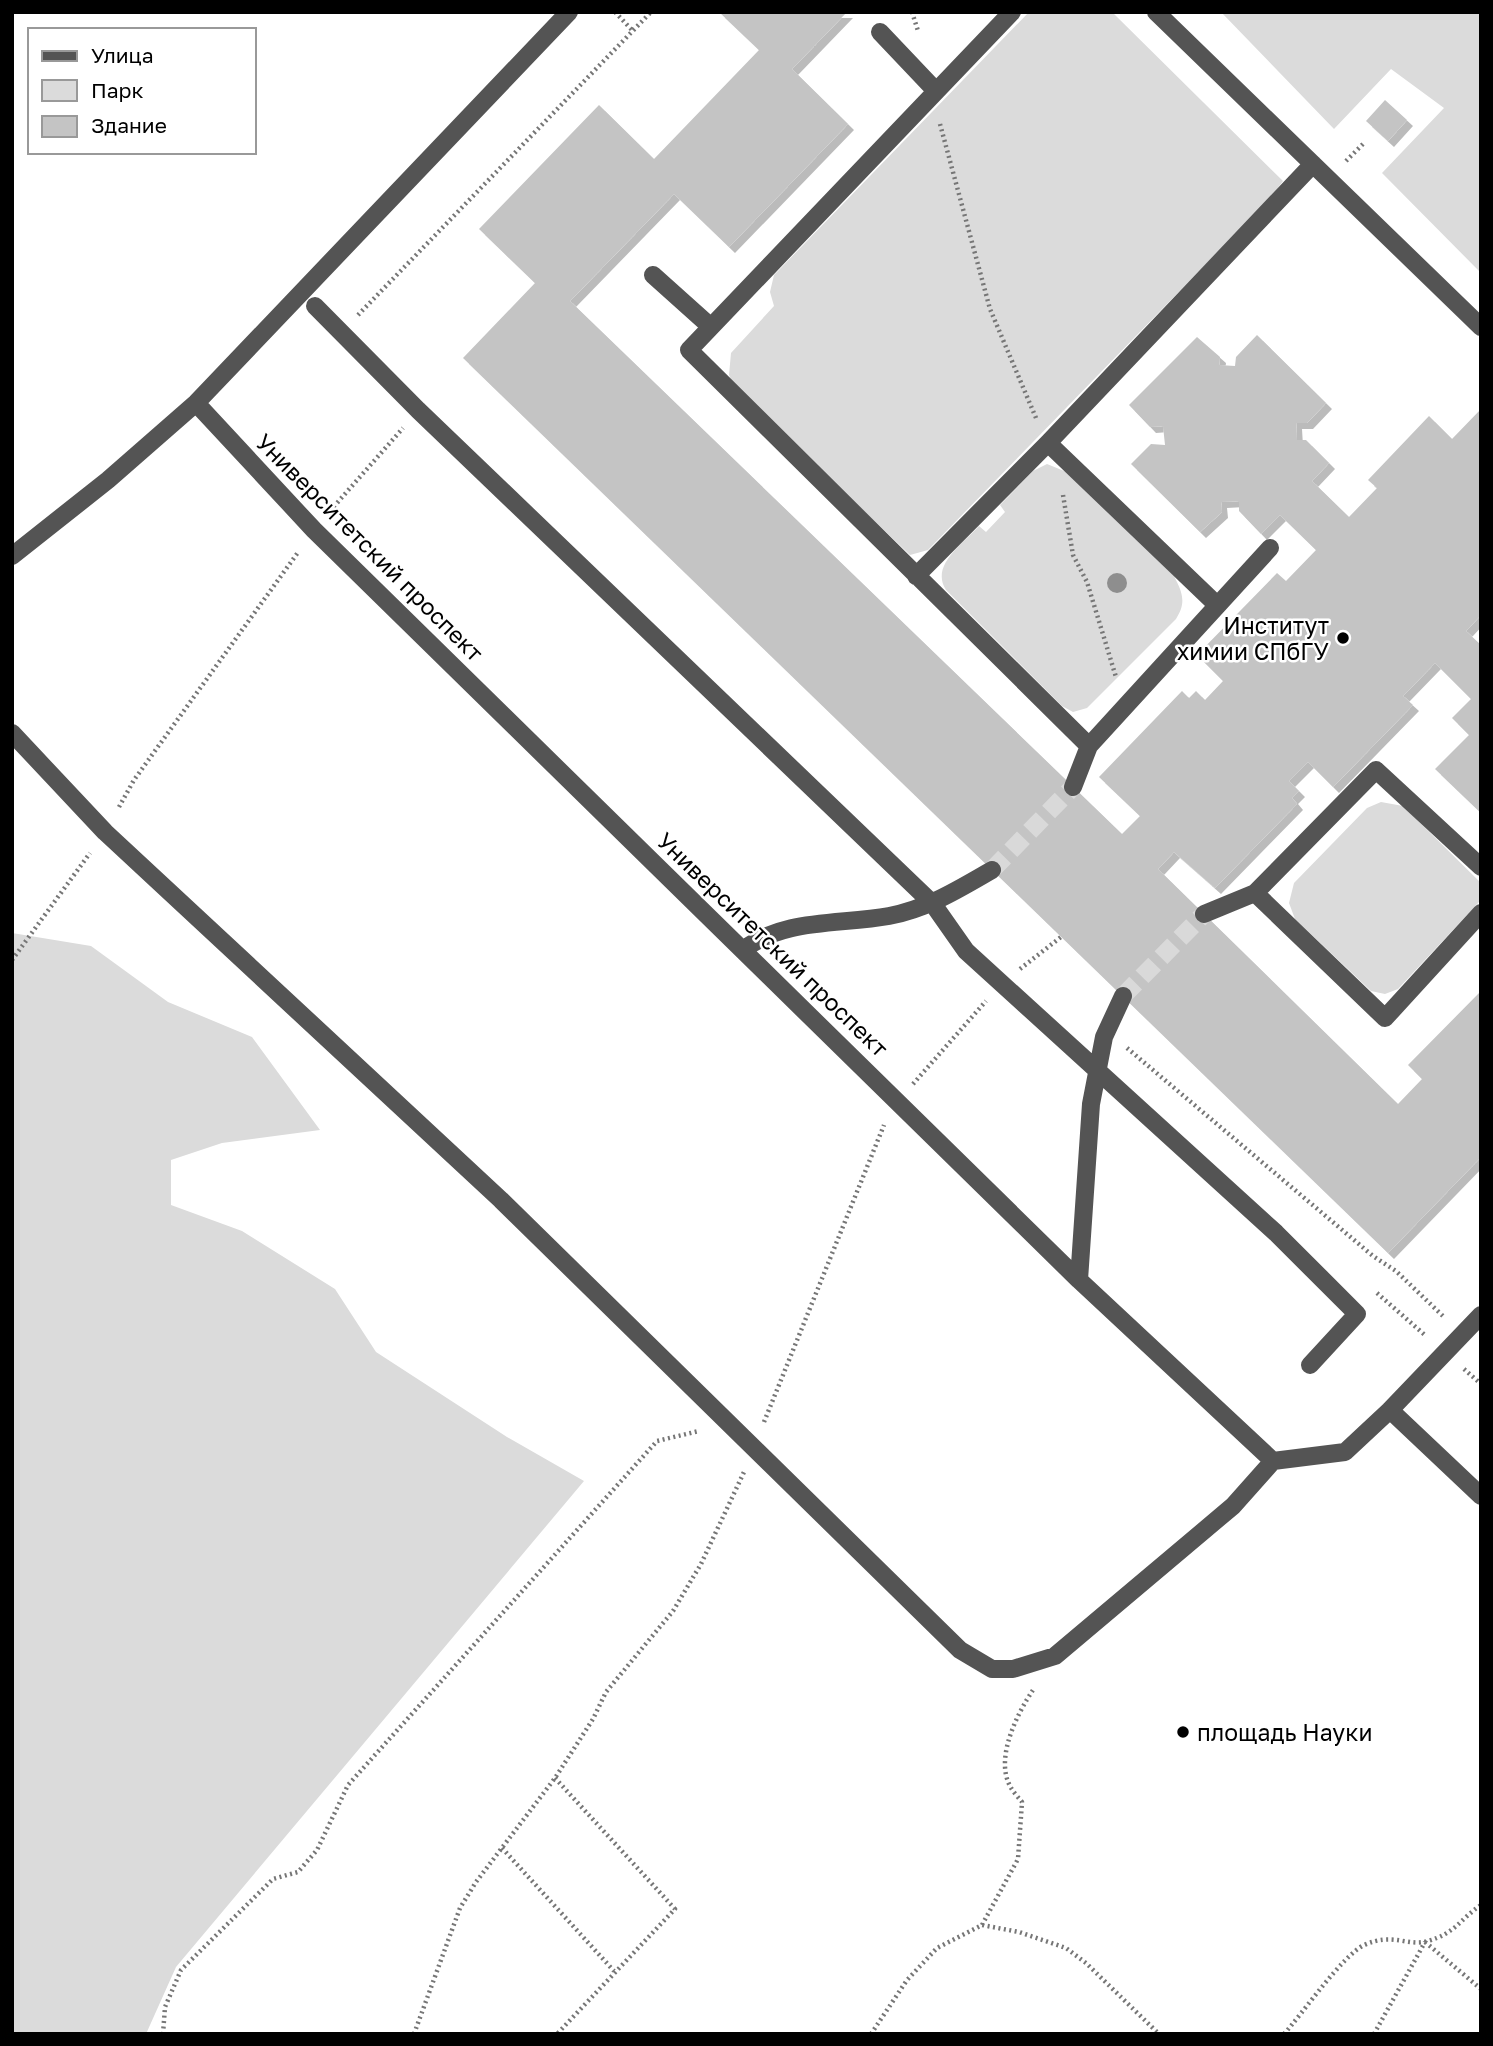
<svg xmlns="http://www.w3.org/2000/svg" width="1493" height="2046" font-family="'Golos Text',sans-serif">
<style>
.green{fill:#dbdbdb}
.building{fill:#c4c4c4;filter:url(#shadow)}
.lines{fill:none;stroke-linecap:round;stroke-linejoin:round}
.minor-tunnel{stroke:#d9d9d9;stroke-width:18;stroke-dasharray:18 9;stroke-linecap:butt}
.path{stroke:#767676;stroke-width:4.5;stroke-dasharray:2 3.5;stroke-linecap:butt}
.minor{stroke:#545454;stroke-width:18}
.tree{fill:#8e8e8e}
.poi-dot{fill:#000;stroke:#fff;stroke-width:2.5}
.labels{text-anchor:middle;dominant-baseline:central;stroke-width:5;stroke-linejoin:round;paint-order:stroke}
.street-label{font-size:23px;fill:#000;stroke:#fff}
.poi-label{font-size:23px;fill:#000;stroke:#fff;text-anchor:end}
</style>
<defs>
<filter id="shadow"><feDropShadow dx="6" dy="6" stdDeviation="0" flood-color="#0004"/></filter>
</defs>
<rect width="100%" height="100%" fill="#fff"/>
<!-- green -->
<path class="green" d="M1029 12H1112L1283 181 1271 197 928 550 910 555 734 386 729 375 731 353 774 306 770 292 774 275Z
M1221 12H1481V273L1382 173 1444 108 1391 69 1334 129Z
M1047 464 1069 473 1174 576C1182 592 1187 602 1176 619L1087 708 1073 712 1062 706 946 590C930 565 963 544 979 526L986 532 1005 512 1000 505 1033 471Z
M1381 802 1403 806 1481 883 1479 902 1398 989 1385 994 1371 991 1295 919 1289 903 1294 883 1367 808Z
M12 933 91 946 168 1002 252 1037 320 1130 222 1143 171 1160V1205L242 1231 335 1289 376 1352 507 1437 584 1481 176 1967 146 2034H12Z"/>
<!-- building -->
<path class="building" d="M719 12H847L792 69 848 124 729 247 674 194 570 301 1122 834 1140 816 1099 777 1182 691 1189 698 1196 691 1205 700 1223 681 1197 655 1277 573 1286 581 1316 550 1280 515 1261 534 1239 511V501L1221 502 1222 512 1200 532 1131 464 1151 444 1165 445 1163 426 1150 427 1129 405 1197 337 1220 357 1219 365 1235 366 1236 357 1257 335 1326 403 1307 423H1296L1297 440H1306L1329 463 1312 481 1349 517 1377 488 1368 480 1429 416 1452 439 1481 409V615L1466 631 1481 645V813L1435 769 1469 735 1452 718 1471 699 1435 663 1403 696 1413 705 1333 787 1308 762 1289 781 1299 791 1292 798 1297 804 1215 888 1174 852 1158 869 1398 1104 1422 1079 1408 1065 1481 991V1157L1388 1253 463 358 535 283 479 229 599 105 654 159 759 50Z
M1385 100 1407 120 1388 141 1366 121Z"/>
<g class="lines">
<!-- minor-tunnel -->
<path class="minor-tunnel" d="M992 870 1073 787
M1123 996 1204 914"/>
<!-- path -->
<path class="path" d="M615 12 633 31
M912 12 918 31
M940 124 990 309 1036 418
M1346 161 1363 144
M358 315 651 12
M1063 495 1073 555 1087 582 1116 677
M330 511 403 428
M119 807 134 780 299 551
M12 960 90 853
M1020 969 1061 937
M1127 1048 1373 1256 1396 1271 1445 1318
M913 1084 986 1001
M1377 1293 1426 1336
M1464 1369 1481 1384
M764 1422 884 1125
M555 1778 675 1909 557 2034
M502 1848 614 1971
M982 1925 1018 1859 1022 1802C1018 1797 1012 1791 1009 1784 996 1756 1017 1714 1033 1690
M1425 1942 1481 1989
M163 2034 165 2007 181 1970 273 1879 298 1872 317 1850 348 1785 657 1441 699 1431
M414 2034 460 1908 476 1882 555 1778 593 1719 606 1692 673 1611 701 1564 744 1472
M871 2034 907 1980 937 1948 982 1925 1019 1932 1066 1948 1086 1963 1159 2034
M1284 2034C1303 2013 1342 1956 1364 1945 1393 1932 1408 1947 1428 1941 1456 1933 1460 1919 1481 1905
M1374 2034 1425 1942"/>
<!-- minor -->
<path class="minor" d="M1012 12 689 350 1089 746 1073 787
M1156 12 1481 327
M880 32 935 90
M653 275 711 327
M315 306 418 410 933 904 966 951 1276 1233 1357 1314 1310 1365
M196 403 314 530 1079 1280 1273 1461 1345 1452 1390 1410 1481 1315
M1048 443 1217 605
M12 556 108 480 196 403 569 12
M916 576 1048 443 1313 164
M12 733 105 832 501 1200 960 1650 992 1669H1013L1055 1656 1233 1506 1273 1461
M1089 746 1270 548
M1255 893 1385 1018 1481 913
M1204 914 1255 893 1376 770 1481 867
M743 950C784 918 839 925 889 916 927 909 959 889 992 870
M1079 1280 1091 1104 1104 1037 1123 996
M1390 1410 1481 1496"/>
</g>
<!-- trees -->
<circle class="tree" cx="1117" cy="583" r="10"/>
<!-- markers -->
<g class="poi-dot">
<circle cx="1343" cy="638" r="7"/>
<circle cx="1183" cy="1732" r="7"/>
</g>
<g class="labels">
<!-- street labels -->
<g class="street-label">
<text transform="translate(370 547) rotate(45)">Университетский проспект</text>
<text transform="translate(773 944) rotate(44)">Университетский проспект</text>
</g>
<!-- poi labels -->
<g class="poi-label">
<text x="1329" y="625">Институт<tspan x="1329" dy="26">химии СПбГУ</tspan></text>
<text x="1197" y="1732" text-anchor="start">площадь Науки</text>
</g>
</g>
<!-- border -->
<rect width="1493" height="2046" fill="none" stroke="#000000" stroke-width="28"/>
<!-- legend -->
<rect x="28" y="28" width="228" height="126" fill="#ffffff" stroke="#999999" stroke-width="2"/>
<rect x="42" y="51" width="35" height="10" fill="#545454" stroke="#999999" stroke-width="2"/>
<text x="91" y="63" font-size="21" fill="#000000">Улица</text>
<rect x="42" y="80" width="35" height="21" fill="#dbdbdb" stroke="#999999" stroke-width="2"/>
<text x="91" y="98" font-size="21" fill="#000000">Парк</text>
<rect x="42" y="116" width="35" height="21" fill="#c4c4c4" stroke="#999999" stroke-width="2"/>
<text x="91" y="133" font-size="21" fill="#000000">Здание</text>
</svg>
